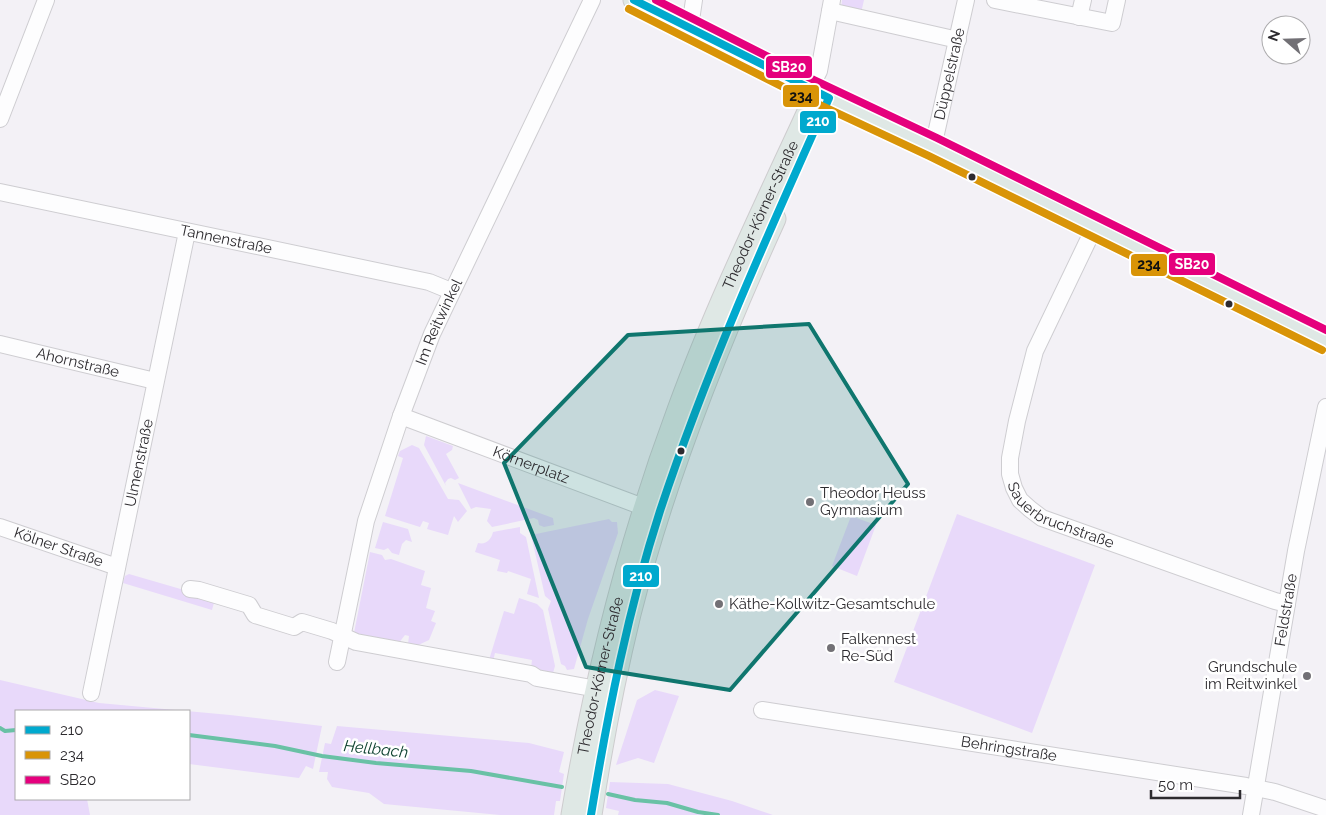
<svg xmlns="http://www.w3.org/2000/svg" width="1326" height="815" font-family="Raleway,sans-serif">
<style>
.green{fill:#e8d9fa}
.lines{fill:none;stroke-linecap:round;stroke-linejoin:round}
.stream{stroke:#69c1a5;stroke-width:4}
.minor-casing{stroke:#cecdd1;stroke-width:18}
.major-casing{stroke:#cdccce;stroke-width:23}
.minor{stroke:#fdfdfe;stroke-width:16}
.major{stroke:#dfe8e5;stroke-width:21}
.bus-1-casing{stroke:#fff;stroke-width:11}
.bus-2-casing{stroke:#fff;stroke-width:11}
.bus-3-casing{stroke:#fff;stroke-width:11}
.bus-1{stroke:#00a9ce;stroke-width:8}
.bus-2{stroke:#d99407;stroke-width:8}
.bus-3{stroke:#e5007d;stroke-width:8}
.marked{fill:#0f766e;fill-opacity:0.2;stroke:#0f766e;stroke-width:4;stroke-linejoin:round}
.bus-dot{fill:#2d2b2f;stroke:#fff;stroke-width:2}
.poi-dot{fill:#727075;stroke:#fff;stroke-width:2}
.labels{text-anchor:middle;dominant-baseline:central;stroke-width:5;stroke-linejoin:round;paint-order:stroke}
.street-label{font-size:15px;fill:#2d2b2f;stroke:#fff}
.poi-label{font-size:15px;fill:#2d2b2f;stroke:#fff;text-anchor:start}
.water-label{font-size:16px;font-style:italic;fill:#0e4230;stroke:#fff}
.line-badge{stroke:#fff;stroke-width:2}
.badge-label{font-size:14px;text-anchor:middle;font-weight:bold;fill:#fff}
.pale-badge-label{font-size:14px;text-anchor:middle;font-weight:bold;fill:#111}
</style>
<rect width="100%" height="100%" fill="#f3f1f6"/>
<!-- green -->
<path class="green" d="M842 0H864L861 13 841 9Z
M426 436 453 446 452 450 446 454 459 478 455 480 451 478 448 479 445 483 446 486 424 445Z
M412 445 419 448 448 499 459 500 467 511 458 522 454 516 448 535 427 529 429 523 423 521 420 527 385 516 403 458 398 456 400 451Z
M458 483 553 518 554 525 544 527 539 525 538 520 534 518 492 527 487 521 491 509 476 507 471 509Z
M957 514 1095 565 1032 733 894 682Z
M851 516 876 525 857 576 832 566Z
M609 519 612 522H617L618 533 588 619 574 669 567 670 565 666 561 664 548 609 551 601 545 596 531 535Z
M383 522 408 529 412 542 406 540 402 544 399 555 392 553 388 548 384 550 375 548Z
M520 527V533L526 537 539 598 527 594 531 579 508 571 507 573 497 571 500 560 475 552 478 543C486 545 491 540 493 532Z
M370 552 382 555 385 560 391 559 425 571 421 585 431 588 426 608 435 611 431 621 436 623 429 640 414 647 408 644 409 636 405 635 398 644 357 636 354 633Z
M129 574 215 599 212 610 123 583 125 576Z
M519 598 537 604 543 610 555 666 553 673 548 674 531 668 532 660 495 653 493 661 489 660 504 611 514 614Z
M0 680 99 703 230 715 322 726 313 769 306 766 299 778 189 764V711H16V799H87L90 815H0Z
M655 690 679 696 654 763 638 758 616 765 637 700Z
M337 726 529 743 564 752 559 772 564 774 560 801H556L554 815H500L384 804 369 793 332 787 327 779 328 772H319L325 743 331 744Z
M610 782 668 784 732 801 773 815H618L619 811 606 808Z"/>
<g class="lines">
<!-- stream -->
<path class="stream" d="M0 728 5 731 16 730
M189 735 275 746 322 756 376 763 471 771 562 787
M608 794 635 800 667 803 698 812 718 815"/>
<defs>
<g id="minor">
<path d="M995 0 1112 23 1117 0"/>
<path d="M830 11 958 40"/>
<path d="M1079 17 1083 0"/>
<path d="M690 27 694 0"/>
<path d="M810 89 819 71 832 0"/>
<path d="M0 119 46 0"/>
<path id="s1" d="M933 147 966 0"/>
<path id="s2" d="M0 192 429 282 451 291"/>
<path id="s3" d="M1095 226 1035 351 1017 421 1010 458V474L1014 488 1020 500 1030 509 1042 518 1275 601 1287 604"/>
<path id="s4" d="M0 344 155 381"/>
<path id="s5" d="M401 416 654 511"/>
<path id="s6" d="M0 527 117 567"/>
<path d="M190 589 199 590 249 605 255 615 294 627 302 622 332 631 356 642 531 674 537 678 586 687"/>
<path id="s7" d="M337 662 366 521 401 416 432 334 592 0"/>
<path id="s8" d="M91 693 187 232"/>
<path id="s9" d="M762 710 1246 786 1275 792 1326 809"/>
<path id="s10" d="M1251 815 1296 551 1326 407"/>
</g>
<g id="major">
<path d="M634 0 810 89 933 147 1326 341"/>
<path id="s11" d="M572 815C595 677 629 541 678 410 718 301 769 197 817 92"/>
<path d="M591 815C601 748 614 680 630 614 664 480 717 346 775 219"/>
</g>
</defs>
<!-- minor casing -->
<use href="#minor" class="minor-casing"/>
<!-- major casing -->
<use href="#major" class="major-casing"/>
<!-- minor -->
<use href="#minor" class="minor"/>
<!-- major -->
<use href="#major" class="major"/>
<defs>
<path id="bus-1" d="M591 815C608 712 628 610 660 511 707 369 768 234 829 98L634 0"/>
<path id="bus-2" d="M629 9 805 98 929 156 1322 350"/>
<path id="bus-3" d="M656 0 814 80 937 138 1326 330"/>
</defs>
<!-- bus-1 casing -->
<use href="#bus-1" class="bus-1-casing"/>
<!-- bus-2 casing -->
<use href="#bus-2" class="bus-2-casing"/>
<!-- bus-3 casing -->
<use href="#bus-3" class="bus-3-casing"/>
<!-- bus-1 -->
<use href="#bus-1" class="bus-1"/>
<!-- bus-2 -->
<use href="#bus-2" class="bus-2"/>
<!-- bus-3 -->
<use href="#bus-3" class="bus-3"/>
</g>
<!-- marked area -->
<path class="marked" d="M809 324 908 484 730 690 586 667 504 463 628 335Z"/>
<!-- markers -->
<g class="bus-dot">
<circle cx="972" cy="177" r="4.5"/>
<circle cx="1229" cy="304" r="4.5"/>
<circle cx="681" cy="451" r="4.5"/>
</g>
<g class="poi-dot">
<circle cx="810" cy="502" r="5"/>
<circle cx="719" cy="604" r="5"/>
<circle cx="831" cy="648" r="5"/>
<circle cx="1307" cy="676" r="5"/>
</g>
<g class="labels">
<!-- street labels -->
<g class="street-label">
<text stroke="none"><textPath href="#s1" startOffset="75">Düppelstraße</textPath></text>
<text stroke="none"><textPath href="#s11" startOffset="631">Theodor-Körner-Straße</textPath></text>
<text stroke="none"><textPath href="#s2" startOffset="231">Tannenstraße</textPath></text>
<text stroke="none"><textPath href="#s7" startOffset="356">Im Reitwinkel</textPath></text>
<text stroke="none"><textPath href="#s4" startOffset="80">Ahornstraße</textPath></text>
<text stroke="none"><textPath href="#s8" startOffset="235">Ulmenstraße</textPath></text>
<text stroke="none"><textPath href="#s5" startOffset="139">Körnerplatz</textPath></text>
<text stroke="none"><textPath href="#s3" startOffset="335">Sauerbruchstraße</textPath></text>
<text stroke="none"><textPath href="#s6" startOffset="62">Kölner Straße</textPath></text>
<text stroke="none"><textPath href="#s10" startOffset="208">Feldstraße</textPath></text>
<text stroke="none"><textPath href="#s11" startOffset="142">Theodor-Körner-Straße</textPath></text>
<text stroke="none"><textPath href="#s9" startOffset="250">Behringstraße</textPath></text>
</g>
<!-- poi labels -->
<g class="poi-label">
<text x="820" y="493">Theodor Heuss<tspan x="820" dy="17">Gymnasium</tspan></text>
<text x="729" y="604">Käthe-Kollwitz-Gesamtschule</text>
<text x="841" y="639">Falkennest<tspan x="841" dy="17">Re-Süd</tspan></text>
<text x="1297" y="667" text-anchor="end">Grundschule<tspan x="1297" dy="17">im Reitwinkel</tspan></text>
</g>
<!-- water labels -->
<g class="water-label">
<text transform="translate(376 749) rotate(6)">Hellbach</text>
</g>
</g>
<g class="line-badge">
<rect x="765" y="55" width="48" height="24" rx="5" fill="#e5007d"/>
<rect x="782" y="84" width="38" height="24" rx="5" fill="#d99407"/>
<rect x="799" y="110" width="38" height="24" rx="5" fill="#00a9ce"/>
<rect x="1168" y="252" width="48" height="24" rx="5" fill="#e5007d"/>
<rect x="1130" y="253" width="38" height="24" rx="5" fill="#d99407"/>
<rect x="622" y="564" width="38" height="24" rx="5" fill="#00a9ce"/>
</g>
<g class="badge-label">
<text x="789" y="72">SB20</text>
<text x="818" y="126">210</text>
<text x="1192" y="269">SB20</text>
<text x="641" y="581">210</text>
</g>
<g class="pale-badge-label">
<text x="801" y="101">234</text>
<text x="1149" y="269">234</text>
</g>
<!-- legend -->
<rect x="15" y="710" width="175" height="90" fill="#ffffff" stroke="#abaaac"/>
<rect x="25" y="726" width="25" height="8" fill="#00a9ce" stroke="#abaaac"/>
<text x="60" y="735" font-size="15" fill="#2d2b2f">210</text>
<rect x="25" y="751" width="25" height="8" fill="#d99407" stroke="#abaaac"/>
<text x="60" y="760" font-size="15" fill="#2d2b2f">234</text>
<rect x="25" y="776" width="25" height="8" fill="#e5007d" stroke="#abaaac"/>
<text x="60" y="785" font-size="15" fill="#2d2b2f">SB20</text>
<!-- north arrow -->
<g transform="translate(1286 40) rotate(290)"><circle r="24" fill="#ffffff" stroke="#abaaac"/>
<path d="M0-4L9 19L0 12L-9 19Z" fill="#727075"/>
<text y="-8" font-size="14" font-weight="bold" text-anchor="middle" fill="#2d2b2f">N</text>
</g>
<!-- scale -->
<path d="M1151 790v8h89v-8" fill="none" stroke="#2d2b2f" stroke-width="2.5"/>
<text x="1158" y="790" font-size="15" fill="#2d2b2f" stroke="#ffffff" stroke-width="4" paint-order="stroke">50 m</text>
</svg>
